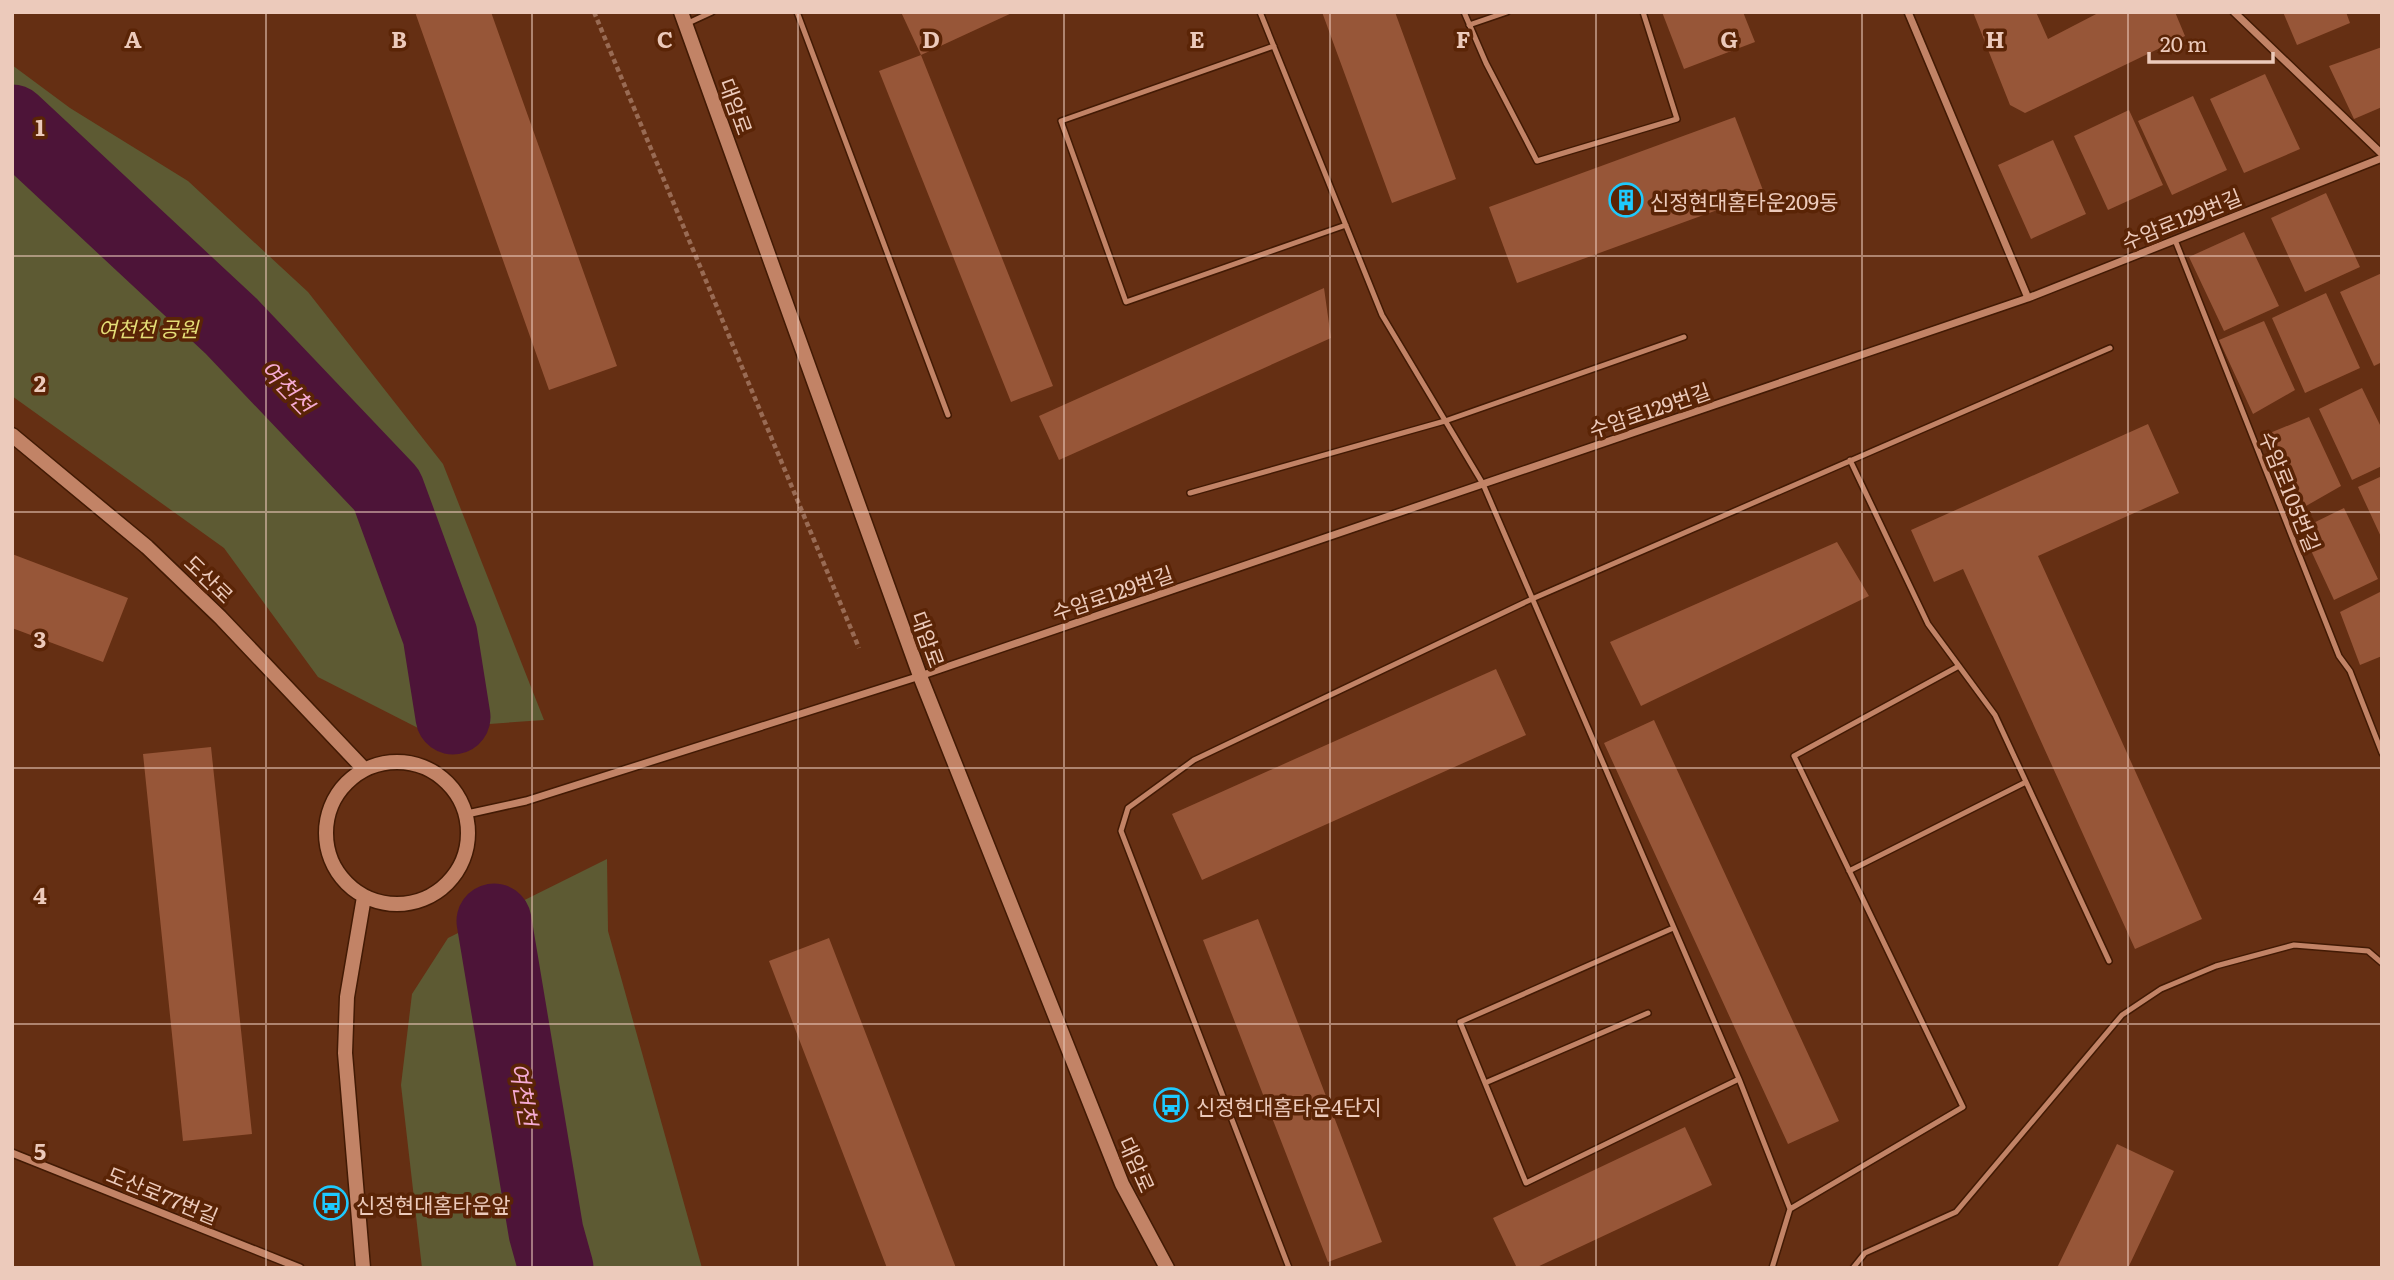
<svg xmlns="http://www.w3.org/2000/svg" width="2394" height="1280" font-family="Literata,'Noto Sans KR',serif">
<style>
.green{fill:#5d5a33}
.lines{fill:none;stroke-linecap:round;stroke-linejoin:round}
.river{stroke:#4d1438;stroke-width:75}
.building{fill:#975638}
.lane-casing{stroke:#421a04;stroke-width:8}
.street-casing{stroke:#421a04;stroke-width:10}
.secondary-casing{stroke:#421a04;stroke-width:17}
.path{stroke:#996b54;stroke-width:4.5;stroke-dasharray:5 3.5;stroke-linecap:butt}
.lane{stroke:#c28366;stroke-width:5}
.street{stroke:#c28366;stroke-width:7}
.secondary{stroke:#c28366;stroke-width:14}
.grid{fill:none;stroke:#eccabb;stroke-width:2;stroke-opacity:0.55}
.labels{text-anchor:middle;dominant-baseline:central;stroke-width:7;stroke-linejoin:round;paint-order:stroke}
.street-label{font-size:21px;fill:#eccabb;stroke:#5a2406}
.poi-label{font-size:21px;fill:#eccabb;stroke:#5a2406;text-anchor:start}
.park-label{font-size:21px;font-style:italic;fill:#e4dd76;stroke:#5a2406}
.water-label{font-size:23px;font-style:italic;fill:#f5abd3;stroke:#5a2406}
.grid-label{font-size:23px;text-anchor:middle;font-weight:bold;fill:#eccabb;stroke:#5a2406;stroke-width:7;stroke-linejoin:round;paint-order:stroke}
</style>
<rect width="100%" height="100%" fill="#652f13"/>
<!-- green -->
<path class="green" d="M12 65 70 108 188 181 308 292 443 464 544 720 420 729 318 677 224 548 12 396Z
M607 859 608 931 702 1268H422L401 1085 412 994 448 938Z"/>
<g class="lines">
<!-- river -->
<path class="river" d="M12 122 231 326 387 490 440 635 453 717
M494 921 546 1232 556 1268"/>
</g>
<!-- building -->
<path class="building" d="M415 12H491L617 366 549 390Z
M901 12H1014L921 55Z
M1322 12H1395L1456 179 1392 203Z
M1662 12H1743L1755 42 1684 69Z
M1973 12H2036L2048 39 2100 12H2175L2185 36 2025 113 2010 105Z
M2283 12H2346L2350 23 2297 45Z
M2382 47V107L2354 119 2329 66Z
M921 55 1053 386 1011 402 879 71Z
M2265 74 2300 149 2244 173 2210 99Z
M2193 96 2227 170 2172 195 2138 121Z
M2129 110 2163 185 2108 210 2074 136Z
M1735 117 1764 193 1517 283 1489 207Z
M2053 140 2086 214 2031 239 1998 165Z
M2326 193 2360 267 2305 292 2271 218Z
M2244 232 2279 306 2224 331 2189 257Z
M2382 273V362L2374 366 2340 292Z
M1324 288 1331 338 1059 460 1039 416Z
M2326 293 2360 368 2305 393 2272 318Z
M2264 321 2295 390 2253 414 2219 340Z
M2362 388 2382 429V466L2352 480 2319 409Z
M2309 417 2341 486 2299 510 2265 435Z
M2148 424 2179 493 2038 556 2202 919 2135 949 1963 569 1934 582 1911 530Z
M2382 476V539L2358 487Z
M2344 508 2378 579 2334 600 2301 529Z
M1837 542 1869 596 1641 706 1610 642Z
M12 554 128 598 103 662 12 628Z
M2382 591V656L2360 665 2340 612Z
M1496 669 1526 735 1202 880 1172 814Z
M1654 720 1839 1121 1788 1144 1604 743Z
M211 747 252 1134 183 1141 143 754Z
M1258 919 1382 1242 1328 1262 1203 940Z
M829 938 956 1268H887L769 961Z
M1685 1127 1712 1185 1535 1268H1517L1493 1218Z
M2117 1144 2174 1171 2128 1268H2057Z"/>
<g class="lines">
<defs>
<path id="lane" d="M797 12 948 415
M1260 12 1382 315 1483 484 1739 1079 1790 1209 1772 1268
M1464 12 1486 63 1537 161 1677 119 1643 12
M686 24 712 12
M1469 25 1507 12
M1274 46 1061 121 1126 302 1346 225
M2175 240 2339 656 2350 671 2382 753
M1850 460 1928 624 1995 715 2109 961
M1190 493 1445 421 1684 337
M1849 871 2026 782
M1648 1013 1485 1083 1460 1022 1671 929
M1485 1083 1526 1183 1739 1079
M1790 1209 1963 1107 1794 756 1959 666
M1289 1268 1121 831 1128 808 1194 760 1532 599 2110 348
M1853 1268 1865 1253 1956 1212 2122 1015 2161 989 2216 966 2294 945 2368 951 2382 963"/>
<path id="street" d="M1908 12 2028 298
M2234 12 2382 154
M467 814 526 801 920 676 2028 298 2382 158
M12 1153 300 1268"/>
<path id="secondary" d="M681 12 920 676 1122 1184 1167 1268
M12 435 147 547 220 617 364 769
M326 833a71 71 0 1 1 142 0a71 71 0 1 1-142 0Z
M363 1268 345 1053 347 997 364 897"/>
</defs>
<!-- lane casing -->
<use href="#lane" class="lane-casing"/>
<!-- street casing -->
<use href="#street" class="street-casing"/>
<!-- secondary casing -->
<use href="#secondary" class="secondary-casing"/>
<!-- path -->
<path class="path" d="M594 12 859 648"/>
<!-- lane -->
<use href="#lane" class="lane"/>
<!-- street -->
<use href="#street" class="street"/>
<!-- secondary -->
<use href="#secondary" class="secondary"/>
</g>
<!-- grid -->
<path class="grid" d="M266 12V1268M532 12V1268M798 12V1268M1064 12V1268M1330 12V1268M1596 12V1268M1862 12V1268M2128 12V1268M12 256H2382M12 512H2382M12 768H2382M12 1024H2382"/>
<!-- icons -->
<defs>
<symbol id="building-ring" viewBox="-11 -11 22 22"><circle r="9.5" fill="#5a2406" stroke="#1ec9fd" stroke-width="1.5"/><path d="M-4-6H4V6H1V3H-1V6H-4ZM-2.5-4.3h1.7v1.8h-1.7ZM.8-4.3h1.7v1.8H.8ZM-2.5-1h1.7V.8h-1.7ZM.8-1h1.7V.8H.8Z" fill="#1ec9fd"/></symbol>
<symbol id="bus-ring" viewBox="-11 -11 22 22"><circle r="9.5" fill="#5a2406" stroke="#1ec9fd" stroke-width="1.5"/><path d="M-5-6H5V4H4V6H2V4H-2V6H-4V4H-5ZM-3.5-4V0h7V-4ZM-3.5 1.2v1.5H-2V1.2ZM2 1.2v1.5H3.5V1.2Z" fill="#1ec9fd"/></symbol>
</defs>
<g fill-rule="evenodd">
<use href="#building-ring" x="1607" y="181" width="38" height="38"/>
<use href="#bus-ring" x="1152" y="1086" width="38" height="38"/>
<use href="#bus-ring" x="312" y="1184" width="38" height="38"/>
</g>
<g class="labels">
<!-- street labels -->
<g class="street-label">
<text transform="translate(737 106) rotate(70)">대암로</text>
<text transform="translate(2181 218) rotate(-22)">수암로129번길</text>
<text transform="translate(1649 409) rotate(-19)">수암로129번길</text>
<text transform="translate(2291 491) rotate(68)">수암로105번길</text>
<text transform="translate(210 578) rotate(44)">도산로</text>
<text transform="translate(1112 592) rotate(-19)">수암로129번길</text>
<text transform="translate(929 639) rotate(70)">대암로</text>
<text transform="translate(1138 1164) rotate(66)">대암로</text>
<text transform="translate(163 1194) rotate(22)">도산로77번길</text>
</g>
<!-- poi labels -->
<g class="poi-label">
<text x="1650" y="200">신정현대홈타운209동</text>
<text x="1196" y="1105">신정현대홈타운4단지</text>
<text x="356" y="1203">신정현대홈타운앞</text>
</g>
<!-- park labels -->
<g class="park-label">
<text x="148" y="327">여천천 공원</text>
</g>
<!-- water labels -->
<g class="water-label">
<text transform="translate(288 386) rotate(46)">여천천</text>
<text transform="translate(525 1094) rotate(80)">여천천</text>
</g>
</g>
<g class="grid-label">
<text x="133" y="48">A</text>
<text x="399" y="48">B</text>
<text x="665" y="48">C</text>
<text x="931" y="48">D</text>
<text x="1197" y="48">E</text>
<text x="1463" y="48">F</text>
<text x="1729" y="48">G</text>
<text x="1995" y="48">H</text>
<text x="40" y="136">1</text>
<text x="40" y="392">2</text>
<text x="40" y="648">3</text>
<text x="40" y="904">4</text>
<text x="40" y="1160">5</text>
</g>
<!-- border -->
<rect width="2394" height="1280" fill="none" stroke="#eccabb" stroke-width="28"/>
<!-- scale -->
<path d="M2149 52v10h124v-10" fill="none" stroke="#eccabb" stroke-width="3.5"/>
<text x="2160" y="52" font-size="21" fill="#eccabb" stroke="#5a2406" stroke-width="5" paint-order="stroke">20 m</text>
</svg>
